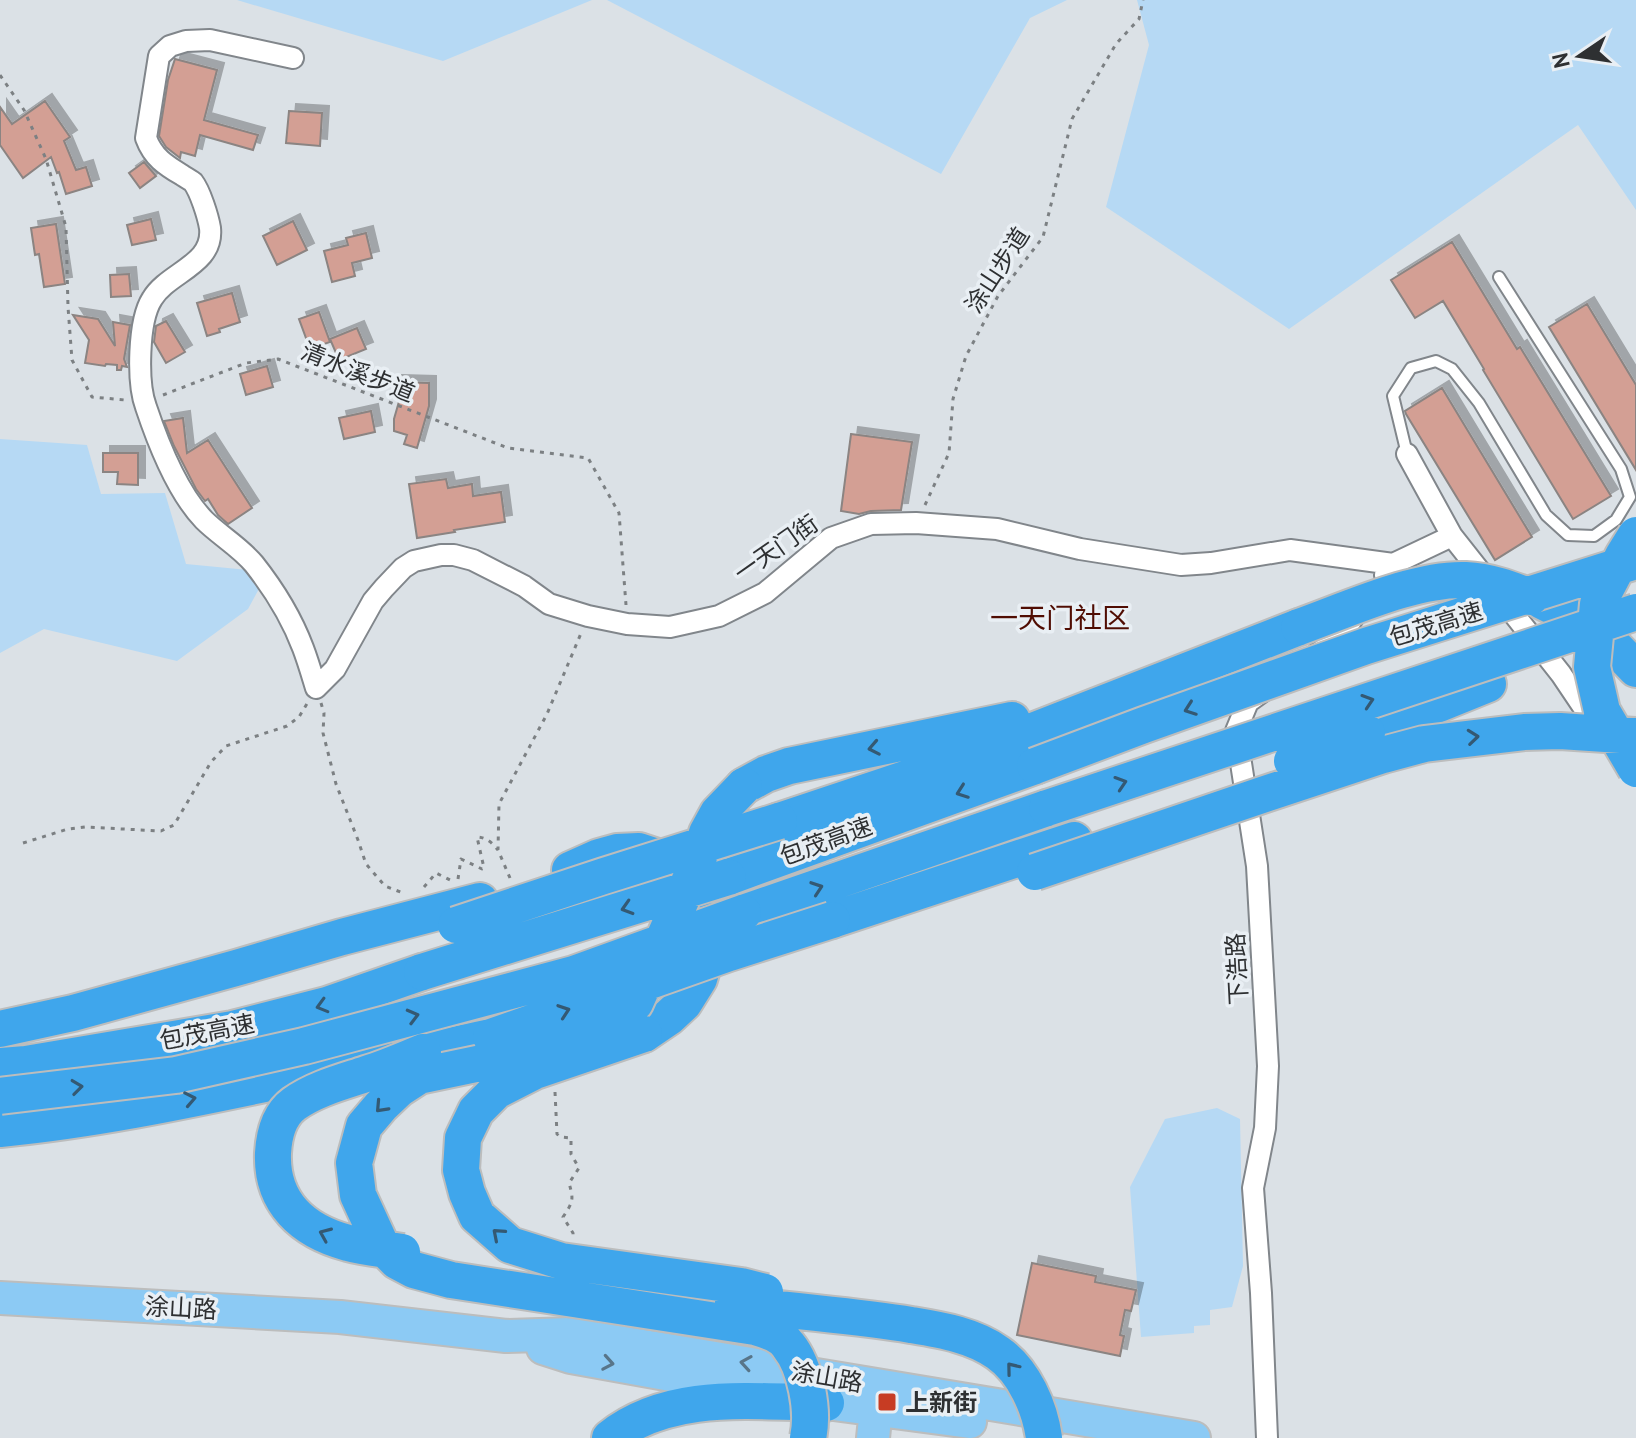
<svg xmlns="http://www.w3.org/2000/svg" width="1636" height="1438" font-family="'PT Sans','Noto Sans SC',sans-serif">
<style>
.green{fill:#b6d9f4}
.building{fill:#d39f94;stroke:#8b8482;stroke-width:2;filter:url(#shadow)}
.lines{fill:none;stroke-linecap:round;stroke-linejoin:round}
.lane-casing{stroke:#81868b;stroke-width:14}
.street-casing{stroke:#81868b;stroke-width:24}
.primary-casing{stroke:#bcbdbd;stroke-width:36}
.highway-casing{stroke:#bcbdbd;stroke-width:40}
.path{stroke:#7c8083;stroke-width:3;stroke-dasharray:4 6;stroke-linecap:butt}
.lane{stroke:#fff;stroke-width:10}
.street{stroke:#fff;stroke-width:20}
.primary{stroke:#8ccaf4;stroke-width:32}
.highway{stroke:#3fa6ec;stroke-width:36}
.highway-bridge-casing{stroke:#bcbdbd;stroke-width:40;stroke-linecap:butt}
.highway-bridge{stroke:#3fa6ec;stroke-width:36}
.oneway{stroke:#345973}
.oneway2{stroke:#587589}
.poi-dot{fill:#c73c23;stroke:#e9eff4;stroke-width:3}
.labels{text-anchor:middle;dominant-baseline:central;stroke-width:7;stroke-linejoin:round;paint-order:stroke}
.street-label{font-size:24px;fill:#2e3032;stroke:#e9eff4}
.poi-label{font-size:24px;font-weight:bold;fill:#2e3032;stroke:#e9eff4;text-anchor:start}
.quarter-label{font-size:28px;fill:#500d03;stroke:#e9eff4}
</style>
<defs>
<filter id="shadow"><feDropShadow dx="7" dy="-7" stdDeviation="0" flood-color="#0004"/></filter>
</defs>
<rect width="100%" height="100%" fill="#dbe1e6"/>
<!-- green -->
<path class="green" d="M237 0H592L443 61Z
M607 0H1067L1030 18 941 174Z
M1137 0H1636V210L1578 125 1289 329 1106 207 1149 45Z
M0 439 87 445 101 494 165 493 186 564 268 572 248 609 177 661 44 629 0 653Z
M1217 1108 1240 1119 1243 1266 1232 1307 1210 1310V1325L1194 1326V1333L1141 1337 1130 1187 1165 1119Z"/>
<!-- building -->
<path class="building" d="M175 59 217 70 204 120 258 135 253 150 200 135 195 156 181 152 180 158 166 147 159 136 168 80Z
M45 101 70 137 64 141 76 170 86 167 92 186 66 194 59 172 57 173 51 157 23 178 0 145V107L12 124Z
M289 111 322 113 320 146 286 143Z
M144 162 156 176 140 188 129 173Z
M151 219 156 240 132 245 127 225Z
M293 221 307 250 277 265 263 236Z
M56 224 65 284 44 287 39 254 35 255 31 228Z
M366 233 372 258 352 263 355 276 332 282 324 251 348 245 346 238Z
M1452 242 1517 349 1520 347 1611 496 1573 519 1483 370 1484 369 1443 301 1415 318 1391 280Z
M129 274 131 296 111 297 110 275Z
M232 293 240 322 219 329 220 332 207 336 197 303Z
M1587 304 1636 385V470L1549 327Z
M319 312 330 342 310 349 299 319Z
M73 315 98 319 115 346 113 322 130 325 124 359 127 367 122 366 121 370H117V365L106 364 105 366 85 363 89 340Z
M166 321 185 352 166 363 154 342 156 326Z
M357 328 366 349 339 360 330 339Z
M267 366 273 387 246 395 240 374Z
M395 382 429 383V406L417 448 404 444 407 435 394 431V419L400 398H394Z
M1442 388 1532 537 1495 560 1406 414 1405 411Z
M371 411 375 432 344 439 339 418Z
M183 418 187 453 208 440 252 508 228 524 218 515 208 499 205 501 196 489 174 446 164 421Z
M851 434 912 442 901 510 871 511 859 514 841 511Z
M103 453H138V485L117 484 118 472H103Z
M446 479 448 488 472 484 473 496 501 492 505 522 454 530 455 532 417 538 409 484Z
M1032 1263 1096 1276 1095 1282 1136 1290 1131 1311 1125 1310 1120 1335 1124 1336 1120 1356 1017 1335Z"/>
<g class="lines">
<defs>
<path id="lane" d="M1407 454 1393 396 1411 368 1436 361 1452 369 1479 403 1546 515 1568 535 1594 536 1616 520 1630 497 1621 469 1499 277"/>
<path id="street" d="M293 58 210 40 186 41 170 46 159 56 146 138C153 157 165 165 182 175 183 176 192 181 193 182 200 191 208 216 210 228 214 265 168 272 152 299 138 321 137 383 146 407 158 443 177 492 204 520 219 535 240 547 254 564 273 588 292 619 303 648 308 661 312 675 316 688L335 669 373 601 384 588 403 568 414 561 441 555H454L473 560 524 586 549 604 588 616 627 624 670 627 719 616 765 593 831 538 871 524 916 523 997 529 1080 549 1181 565 1211 563 1290 550 1393 564
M1407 454 1452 536 1561 674 1598 729
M1385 575 1393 564 1452 536
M1318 653 1337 640 1361 607
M1262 692 1248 702 1236 731 1257 866 1268 1066 1265 1128 1253 1188 1261 1293 1267 1438"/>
<path id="primary" d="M0 1298 340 1317 506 1336 571 1334 1194 1438
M543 1348 571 1357 826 1403 970 1422
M873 1438 878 1389"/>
<path id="highway" d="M1542 601 1572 616 1607 639 1636 669
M1367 733 1488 684
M744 786 766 774 789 766 1012 720
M779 821 938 768 1299 627
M570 870 599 857 617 852 639 851 654 856 692 901 702 935 704 962 699 979 684 1003 669 1017 644 1034
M728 877 1035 766
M743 913 1047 808
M832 920 1074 840
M0 1029 73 1013 236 968 342 937 480 901
M0 1066 26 1064 233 1029 327 1005 422 972
M0 1129C115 1118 228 1091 342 1068 391 1057 441 1048 491 1037
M610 1438C670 1390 755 1402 826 1403"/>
</defs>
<!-- lane casing -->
<use href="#lane" class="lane-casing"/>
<!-- street casing -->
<use href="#street" class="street-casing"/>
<!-- primary casing -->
<use href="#primary" class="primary-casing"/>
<!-- highway casing -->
<use href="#highway" class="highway-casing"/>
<!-- path -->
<path class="path" d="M0 75 24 110 46 159 66 227 68 307 72 360 92 397 125 400
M163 395 246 363 278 359 508 448 588 458 619 513 626 605
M925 505 949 453 953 399 966 356 998 296 1043 237 1072 119 1116 44 1139 19 1143 0
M321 703 324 713 323 733 336 784 358 840 366 864 385 886 403 893
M23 843 68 829 85 827 161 831 174 825 211 762 226 746 287 726 299 717 308 702
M510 878 498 850 499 804 547 714 582 631
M458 879 461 859 482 869 484 868 477 837C487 837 493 844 498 850
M424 887 436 873 452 881
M555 1092 557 1134 561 1137 571 1138V1154L579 1168 569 1183C574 1200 573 1202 563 1217L573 1233V1236"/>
<!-- lane -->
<use href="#lane" class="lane"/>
<!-- street -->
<use href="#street" class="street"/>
<!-- primary -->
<use href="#primary" class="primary"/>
<!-- highway -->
<use href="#highway" class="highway"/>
<defs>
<path id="highway-bridge" d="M1636 535 1623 556 1598 604 1592 667 1602 711 1636 769
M1299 627C1347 610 1415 578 1466 580 1489 581 1510 589 1531 597
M1292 761 1367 733
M1035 766 1144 725 1366 646 1636 561
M744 786 718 813 707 833 694 871 635 1003 609 1024 580 1037 505 1058 419 1076 399 1089 381 1106 364 1126 354 1163 358 1195 381 1245 397 1261 414 1270 451 1280 755 1327C768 1331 780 1334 788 1345 806 1367 814 1411 808 1438
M1047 808 1636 612
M1035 872 1265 794 1383 755 1424 744 1524 732 1560 731 1636 736
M456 925 604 876 779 821
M422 972 728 877
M644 1034 535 1071 496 1091 476 1111 463 1138 461 1170 467 1193 477 1216 510 1245 561 1261 741 1286 765 1292
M491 1037 729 953 832 920
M0 1096 176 1075 304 1046 574 974 743 913
M402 1252C385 1249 365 1248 348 1243 303 1231 271 1203 273 1153 274 1136 279 1115 294 1104 315 1089 342 1082 366 1074 386 1068 404 1060 423 1052
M733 1303C792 1312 852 1315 911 1325 941 1330 973 1335 998 1353 1024 1371 1040 1408 1044 1438"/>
</defs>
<!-- highway-bridge casing -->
<use href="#highway-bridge" class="highway-bridge-casing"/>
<!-- highway-bridge -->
<use href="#highway-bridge" class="highway-bridge"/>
</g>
<!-- one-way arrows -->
<defs><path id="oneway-chevron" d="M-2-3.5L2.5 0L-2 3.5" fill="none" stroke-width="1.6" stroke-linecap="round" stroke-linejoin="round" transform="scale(2)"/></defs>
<g class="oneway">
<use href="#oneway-chevron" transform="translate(1368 701) rotate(-18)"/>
<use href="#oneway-chevron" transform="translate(1190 709) rotate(160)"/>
<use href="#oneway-chevron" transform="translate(1473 737) rotate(-6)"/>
<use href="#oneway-chevron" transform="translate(874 748) rotate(169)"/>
<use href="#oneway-chevron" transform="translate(1121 783) rotate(-18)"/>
<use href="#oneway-chevron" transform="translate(962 792) rotate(160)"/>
<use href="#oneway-chevron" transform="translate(817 888) rotate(-19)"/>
<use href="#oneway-chevron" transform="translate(627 908) rotate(163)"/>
<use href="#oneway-chevron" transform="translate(322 1006) rotate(164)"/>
<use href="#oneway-chevron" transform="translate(564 1011) rotate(-19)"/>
<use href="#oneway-chevron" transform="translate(413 1016) rotate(-15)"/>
<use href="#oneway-chevron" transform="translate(77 1087) rotate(-7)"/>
<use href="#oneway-chevron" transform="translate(190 1099) rotate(-11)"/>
<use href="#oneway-chevron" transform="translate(381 1107) rotate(133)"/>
<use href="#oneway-chevron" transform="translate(325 1234) rotate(-157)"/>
<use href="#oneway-chevron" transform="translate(498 1234) rotate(-139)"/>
<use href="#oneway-chevron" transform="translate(1012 1368) rotate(-129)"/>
</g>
<g class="oneway2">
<use href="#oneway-chevron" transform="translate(608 1363) rotate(10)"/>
<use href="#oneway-chevron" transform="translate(746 1363) rotate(-171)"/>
</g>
<!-- markers -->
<rect class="poi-dot" x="877" y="1392" width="20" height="20" rx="4"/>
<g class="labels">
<!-- street labels -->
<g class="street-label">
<text transform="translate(997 270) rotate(-57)">涂山步道</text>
<text transform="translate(358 372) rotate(22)">清水溪步道</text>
<text transform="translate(776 548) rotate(-35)">一天门街</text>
<text transform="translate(1436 624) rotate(-17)">包茂高速</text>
<text transform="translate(826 841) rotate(-20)">包茂高速</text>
<text transform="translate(1237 969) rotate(-93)">下浩路</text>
<text transform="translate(207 1032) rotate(-11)">包茂高速</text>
<text transform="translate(181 1308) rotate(3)">涂山路</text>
<text transform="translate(827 1377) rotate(10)">涂山路</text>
</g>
<!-- poi labels -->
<g class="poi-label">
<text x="905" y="1402">上新街</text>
</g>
<!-- quarter labels -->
<g class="quarter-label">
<text x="1060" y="617">一天门社区</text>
</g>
</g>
<!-- north arrow -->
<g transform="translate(1580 56) rotate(257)" stroke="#e9eff4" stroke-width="6" paint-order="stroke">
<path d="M0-6L14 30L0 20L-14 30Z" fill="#2e3032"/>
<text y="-12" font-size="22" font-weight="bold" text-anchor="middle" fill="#2e3032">N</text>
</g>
</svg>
